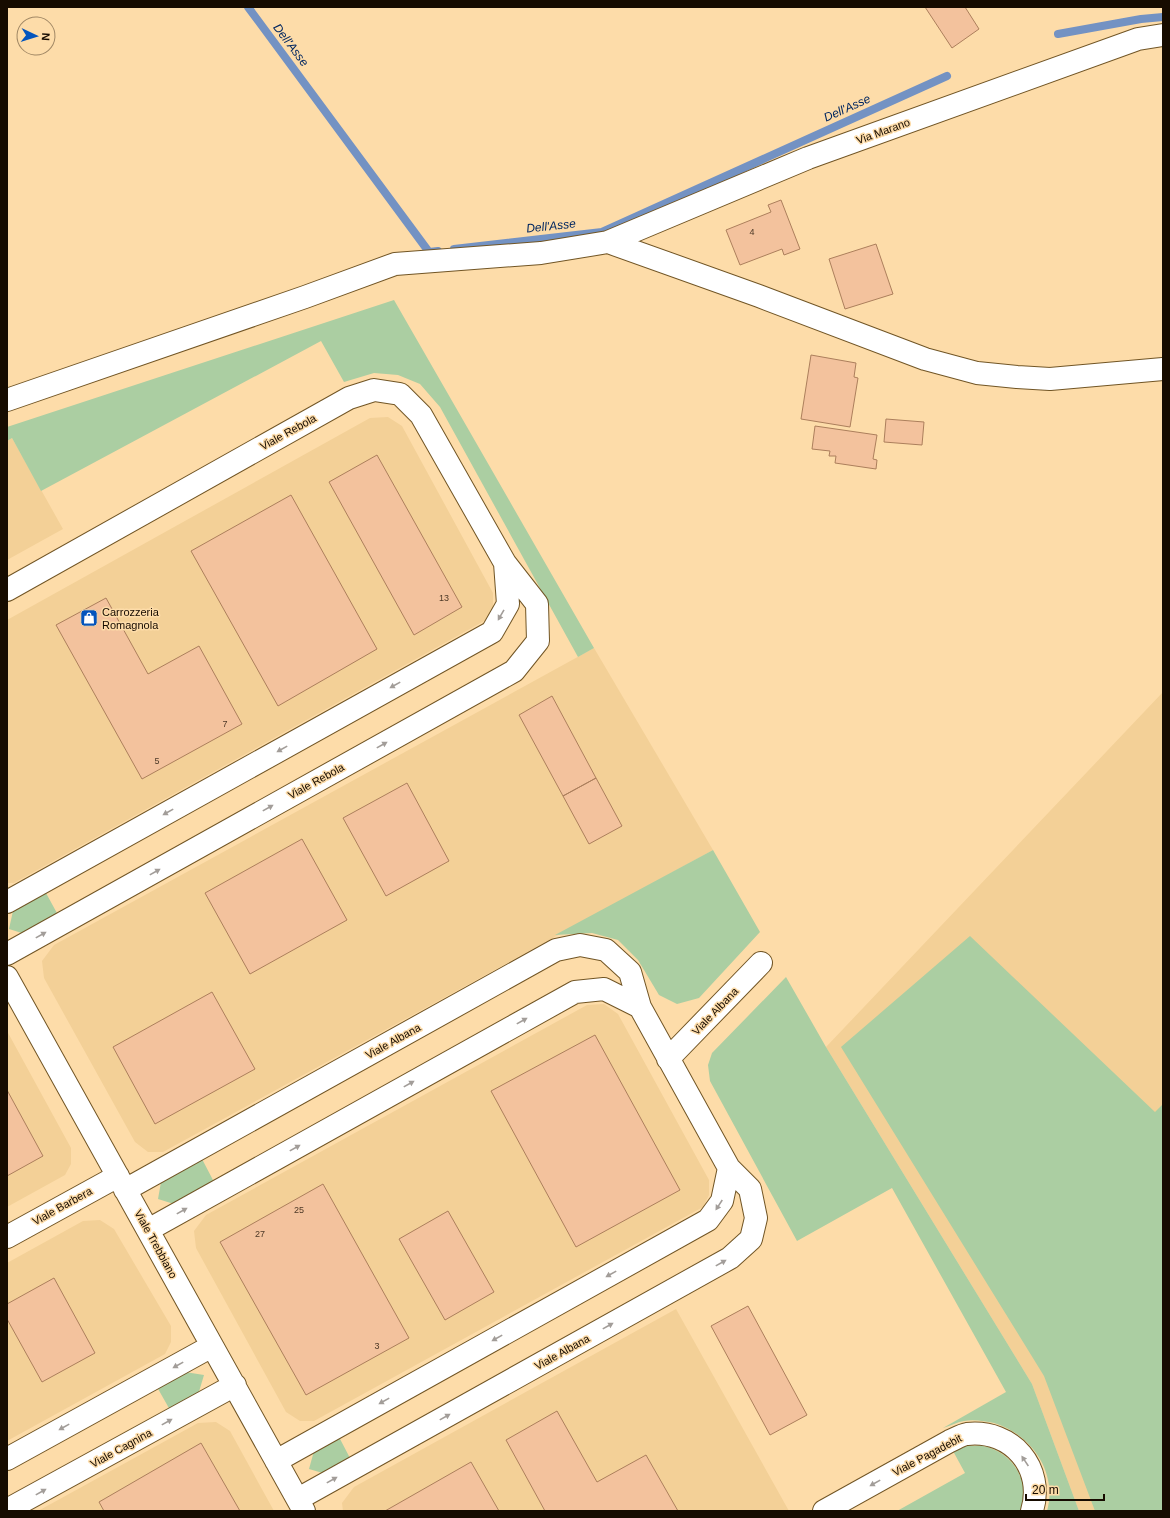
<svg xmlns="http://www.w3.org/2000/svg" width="1170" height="1518" font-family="Helvetica,sans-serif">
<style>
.built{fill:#f3d097}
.green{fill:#abcea2}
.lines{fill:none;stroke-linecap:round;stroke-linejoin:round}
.stream{stroke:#7392c3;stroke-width:8}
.building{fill:#f3c29d;stroke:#ac7f5c}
.minor-casing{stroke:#715525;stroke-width:24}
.minor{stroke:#fff;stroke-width:22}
.oneway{fill:#a29d99}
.labels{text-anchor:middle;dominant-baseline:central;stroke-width:3;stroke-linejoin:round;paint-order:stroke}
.number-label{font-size:9px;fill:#4d3927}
.street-label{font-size:11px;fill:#160b00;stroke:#fddca9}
.poi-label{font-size:11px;fill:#160b00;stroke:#fddca9;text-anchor:start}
.water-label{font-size:12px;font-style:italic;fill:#002660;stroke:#fddca9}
</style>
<rect width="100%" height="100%" fill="#fddca9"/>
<!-- built -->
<path class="built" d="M388 417 402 426 493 593V608L486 620 14 883H7V620L370 418Z
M12 438 63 529 7 560V441Z
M594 648 713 850 163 1152H148L135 1142 44 978 42 961 54 945Z
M1163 692V1511H1079L1032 1384 826 1047Z
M604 1004 618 1014 709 1180V1195L703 1207 314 1421H300L286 1412 196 1248 194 1231 206 1215 587 1005Z
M7 1031 71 1148V1164L65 1175 7 1207Z
M100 1220 114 1229 171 1326V1342L165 1354 7 1441V1263L83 1221Z
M676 1309 789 1511H343L342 1503 354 1487Z
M216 1422 230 1431 274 1511H38L198 1423Z"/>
<!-- green -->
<path class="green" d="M394 300 594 648 578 657 440 407 420 384 398 375 374 373 344 382 321 341 41 491 12 438 7 441V427Z
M713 850 760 932 699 998 677 1004 659 995 638 960 618 940 592 933 555 935Z
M46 893 58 915 25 934 9 929 13 911Z
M970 936 1155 1112 1163 1104V1511H1095L1044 1376 841 1047Z
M786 977 826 1047 1032 1384 1079 1511H1047C1058 1472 1031 1434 994 1423 985 1421 973 1419 964 1421 957 1422 950 1426 943 1428L1006 1392 892 1188 797 1241 710 1081 708 1065 712 1053Z
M202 1159 214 1182 174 1204 158 1199 161 1182Z
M185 1372 204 1375 198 1395 170 1410 157 1387Z
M339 1437 351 1460 326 1474 309 1469 314 1451Z
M967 1446C972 1446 978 1445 983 1446 1007 1450 1027 1474 1023 1499 1023 1503 1021 1507 1020 1511H897L965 1473 953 1451Z"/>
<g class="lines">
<!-- stream -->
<path class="stream" d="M248 7 429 252 438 251
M1058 34 1141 19 1163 17
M454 249 602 232 947 76"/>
</g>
<!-- building -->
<path class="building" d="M925 7H965L979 29 952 48Z
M781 200 800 249 784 255 782 249 740 265 726 230 771 212 768 205Z
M876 244 893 294 845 309 829 259Z
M811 355 856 363 854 377 858 378 850 427 801 419Z
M886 419 924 422 922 445 884 442Z
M815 426 877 435 873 459 877 460 876 469 835 463 836 456H829L830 451 812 449Z
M377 455 462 607 414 635 329 482Z
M291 495 377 649 278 706 191 551Z
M106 598 148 674 199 646 242 724 142 779 56 625Z
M552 696 596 778 563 796 519 715Z
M596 778 622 826 589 844 563 796Z
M407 783 449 861 386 896 343 818Z
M302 839 347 920 250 974 205 893Z
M212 992 255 1069 155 1124 113 1047Z
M595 1035 680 1190 576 1247 491 1091Z
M7 1090 43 1156 7 1176Z
M323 1184 409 1338 306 1395 220 1242Z
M448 1211 494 1292 445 1320 399 1239Z
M54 1278 95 1353 42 1382 7 1319V1304Z
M748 1306 807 1415 770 1435 711 1326Z
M557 1411 597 1482 646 1455 678 1511H545L506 1440Z
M201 1443 240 1511H104L99 1502Z
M471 1462 499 1511H385Z"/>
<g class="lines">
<defs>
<path id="minor" d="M608 242 808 158 1138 39 1163 35
M7 400 305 297 395 264 541 253 608 242 759 296 925 359 977 373 1017 377 1050 379 1163 369
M7 590 349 398 374 390 400 394 421 415 505 563 537 604 538 641 514 671 7 954
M7 902 492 632 508 604 505 563
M7 977 304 1511
M668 1059 761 963
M125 1190 556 950 580 945 606 950 630 972 640 1007 729 1168 750 1189 756 1218 751 1239 730 1258 298 1499
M148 1230 575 992 604 989 640 1007
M7 1237 118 1176
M7 1459 212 1346
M276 1461 708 1220 722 1201 729 1168
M7 1510 235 1385
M824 1511 950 1441C955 1439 961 1435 967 1434 1012 1429 1045 1468 1032 1511"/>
</defs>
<!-- minor casing -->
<use href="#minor" class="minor-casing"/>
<!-- minor -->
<use href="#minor" class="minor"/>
</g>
<!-- one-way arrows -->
<defs><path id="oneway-solid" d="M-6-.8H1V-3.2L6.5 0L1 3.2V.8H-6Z"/></defs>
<g class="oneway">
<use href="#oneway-solid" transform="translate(501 615) rotate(120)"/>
<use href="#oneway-solid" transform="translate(395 685) rotate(151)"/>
<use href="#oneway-solid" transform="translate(382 745) rotate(-29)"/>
<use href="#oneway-solid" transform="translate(282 749) rotate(151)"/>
<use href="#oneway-solid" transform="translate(268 808) rotate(-29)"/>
<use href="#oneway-solid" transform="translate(168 812) rotate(151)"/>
<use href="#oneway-solid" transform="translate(155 872) rotate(-29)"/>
<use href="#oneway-solid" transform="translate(41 935) rotate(-29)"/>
<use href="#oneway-solid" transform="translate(522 1021) rotate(-29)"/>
<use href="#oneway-solid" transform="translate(409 1084) rotate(-29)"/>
<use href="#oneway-solid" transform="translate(295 1148) rotate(-29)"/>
<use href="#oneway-solid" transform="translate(719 1205) rotate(123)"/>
<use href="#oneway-solid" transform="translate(182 1211) rotate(-29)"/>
<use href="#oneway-solid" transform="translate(721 1263) rotate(-29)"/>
<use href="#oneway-solid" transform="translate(611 1274) rotate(151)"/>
<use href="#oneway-solid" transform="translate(608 1326) rotate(-29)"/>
<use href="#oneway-solid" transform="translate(497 1338) rotate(151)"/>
<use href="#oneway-solid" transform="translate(178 1365) rotate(151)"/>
<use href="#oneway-solid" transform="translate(384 1401) rotate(151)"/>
<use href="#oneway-solid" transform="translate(445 1417) rotate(-29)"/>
<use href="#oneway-solid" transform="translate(167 1422) rotate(-29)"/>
<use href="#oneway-solid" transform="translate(64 1427) rotate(151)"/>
<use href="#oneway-solid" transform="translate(1025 1461) rotate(-124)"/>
<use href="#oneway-solid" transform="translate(332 1480) rotate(-29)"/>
<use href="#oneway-solid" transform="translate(875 1483) rotate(151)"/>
<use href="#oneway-solid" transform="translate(41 1492) rotate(-29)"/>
</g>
<!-- icons -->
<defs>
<symbol id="shop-square" viewBox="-11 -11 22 22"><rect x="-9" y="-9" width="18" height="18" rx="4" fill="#0354bd" stroke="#fddca9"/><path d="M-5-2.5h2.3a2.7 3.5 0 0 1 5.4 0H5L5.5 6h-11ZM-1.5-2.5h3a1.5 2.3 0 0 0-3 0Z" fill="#fff"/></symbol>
</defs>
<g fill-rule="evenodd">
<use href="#shop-square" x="79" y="608" width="20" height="20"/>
</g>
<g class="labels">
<!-- number labels -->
<g class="number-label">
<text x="752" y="232">4</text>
<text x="444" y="598">13</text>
<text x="225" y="724">7</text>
<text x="157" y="761">5</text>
<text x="299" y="1210">25</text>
<text x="260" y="1234">27</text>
<text x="377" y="1346">3</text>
</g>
<!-- street labels -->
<g class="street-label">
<text transform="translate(883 131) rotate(-20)">Via Marano</text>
<text transform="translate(288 432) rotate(-29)">Viale Rebola</text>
<text transform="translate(316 781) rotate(-29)">Viale Rebola</text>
<text transform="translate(715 1011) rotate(-46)">Viale Albana</text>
<text transform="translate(393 1041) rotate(-29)">Viale Albana</text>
<text transform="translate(62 1206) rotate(-29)">Viale Barbera</text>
<text transform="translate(156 1244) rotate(61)">Viale Trebbiano</text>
<text transform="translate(562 1352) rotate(-29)">Viale Albana</text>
<text transform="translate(121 1448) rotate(-29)">Viale Cagnina</text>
<text transform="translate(927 1455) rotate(-28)">Viale Pagadebit</text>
</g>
<!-- poi labels -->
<g class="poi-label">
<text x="102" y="612">Carrozzeria<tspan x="102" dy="13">Romagnola</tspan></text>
</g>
<!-- water labels -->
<g class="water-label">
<text transform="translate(291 45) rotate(53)">Dell'Asse</text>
<text transform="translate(847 108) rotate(-24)">Dell'Asse</text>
<text transform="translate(551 226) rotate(-6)">Dell'Asse</text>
</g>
</g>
<!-- border -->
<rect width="1170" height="1518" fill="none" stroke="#160b00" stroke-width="16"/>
<!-- north arrow -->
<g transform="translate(36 36) rotate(94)"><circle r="19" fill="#fddca9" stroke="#a18865"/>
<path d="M0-3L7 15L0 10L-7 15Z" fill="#0354bd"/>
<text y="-6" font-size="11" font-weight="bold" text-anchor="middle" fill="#160b00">N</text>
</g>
<!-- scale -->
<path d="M1026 1494v6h78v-6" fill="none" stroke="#160b00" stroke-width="2"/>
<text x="1032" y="1494" font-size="12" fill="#160b00" stroke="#fddca9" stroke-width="3" paint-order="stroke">20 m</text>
</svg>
